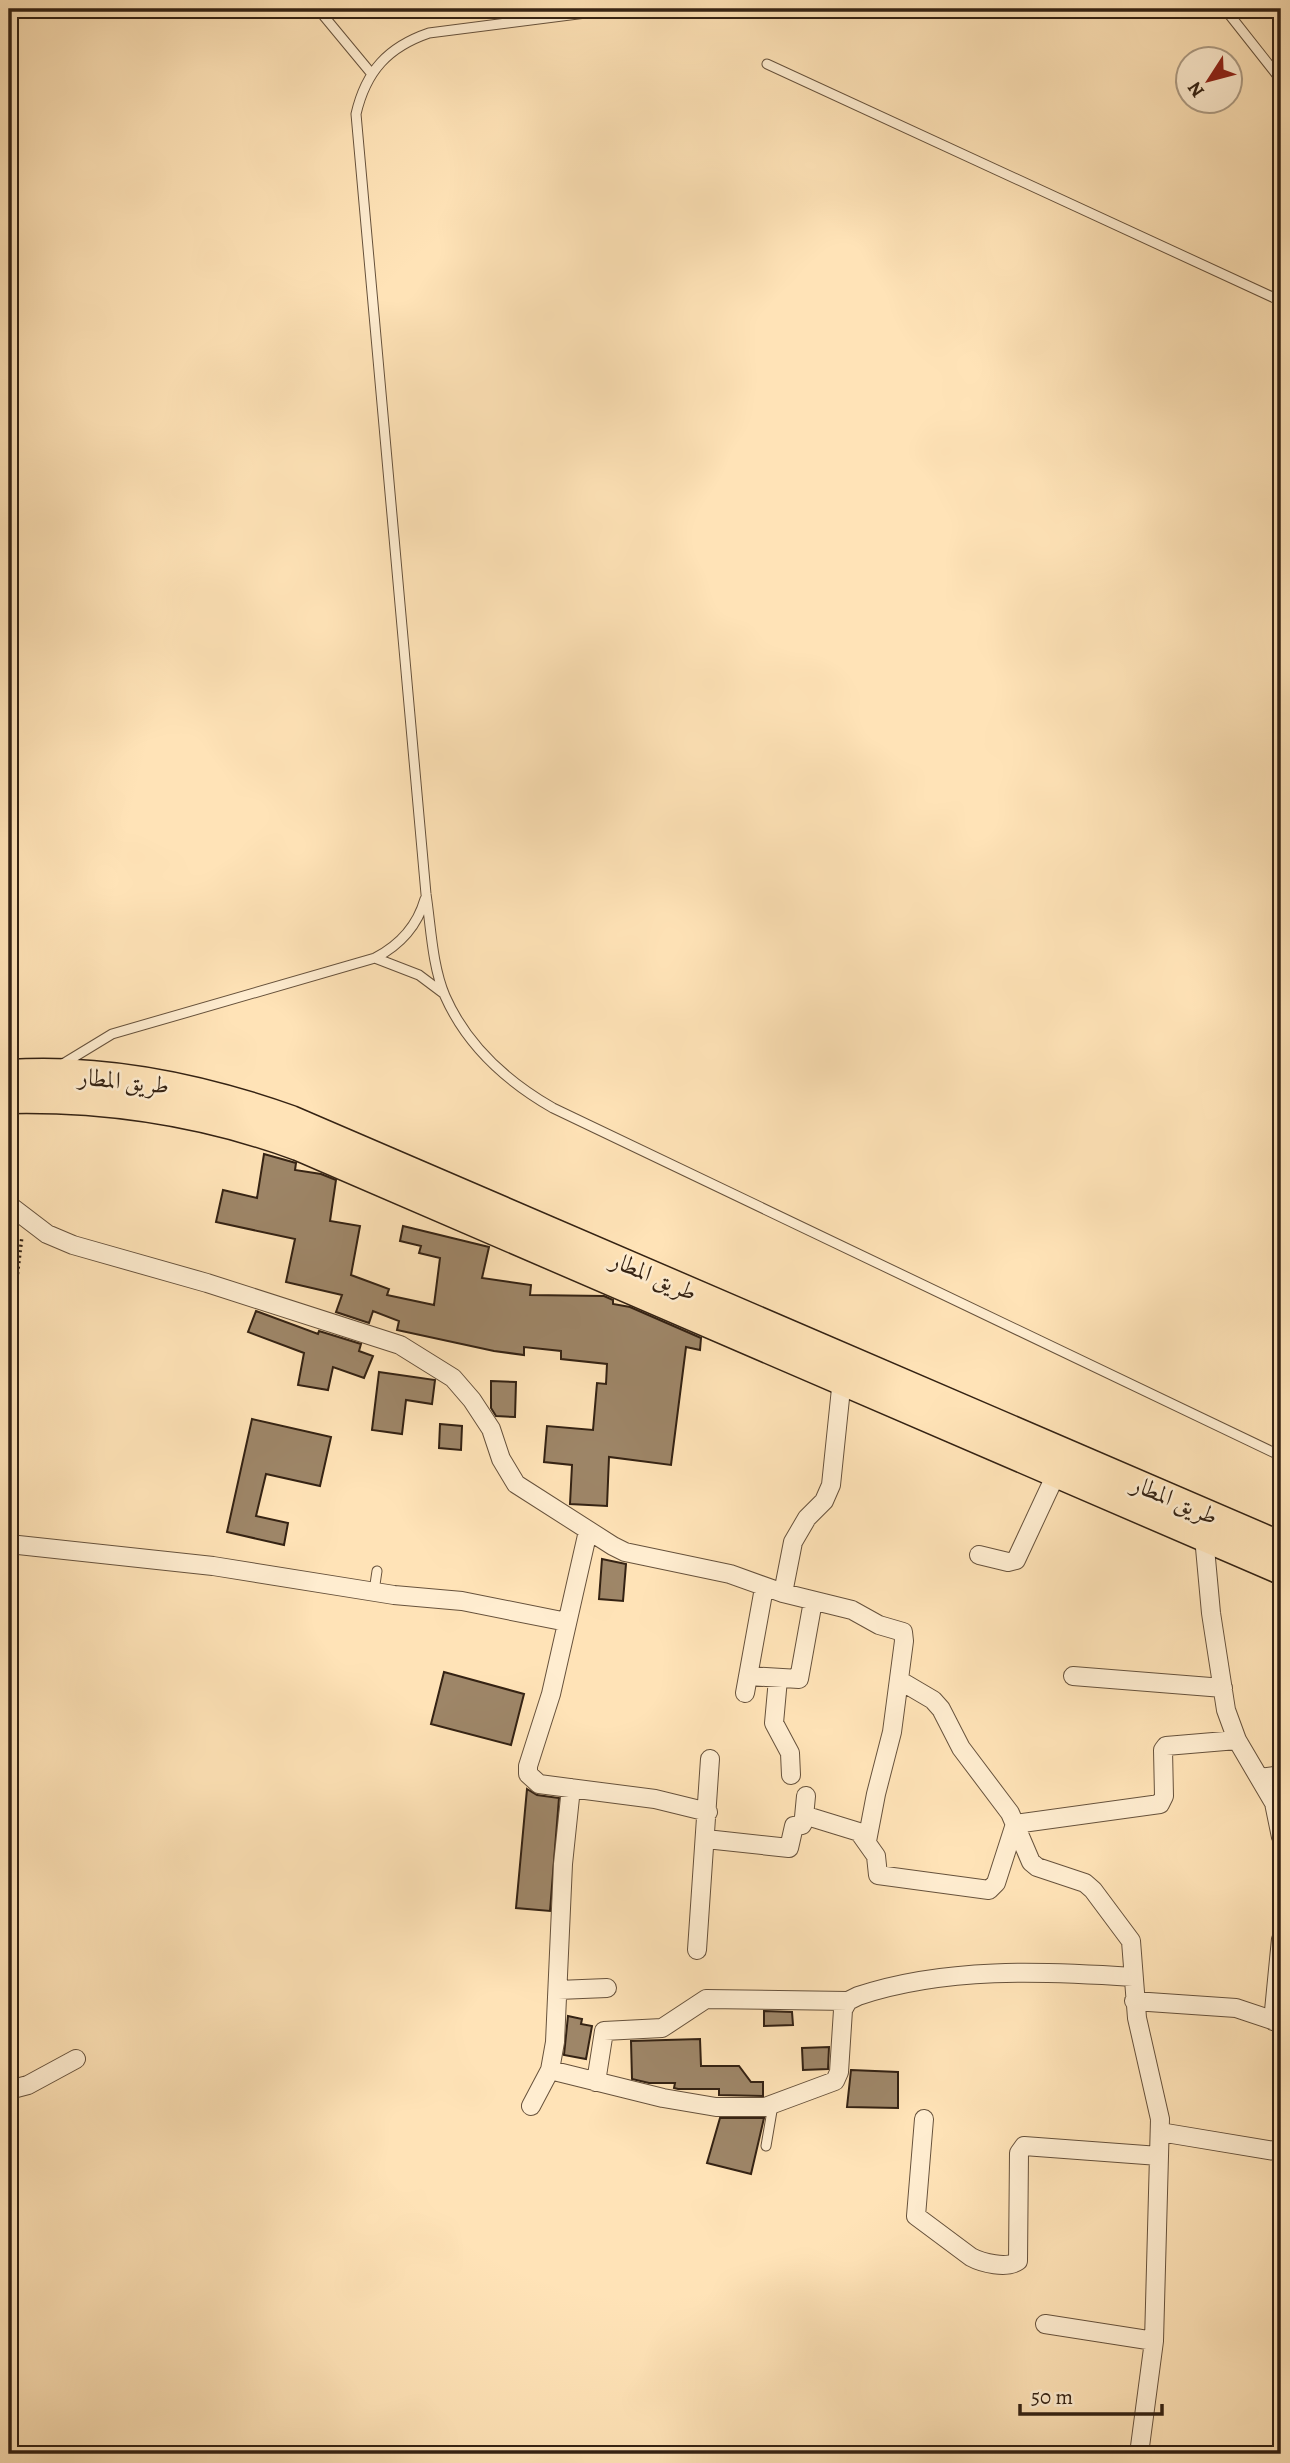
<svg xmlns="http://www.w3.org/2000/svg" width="1290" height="2463" font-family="Alegreya,Amiri,serif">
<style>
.building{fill:#9e8668;stroke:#342213;stroke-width:2}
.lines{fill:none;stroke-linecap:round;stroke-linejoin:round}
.lane-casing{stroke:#67523c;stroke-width:11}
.street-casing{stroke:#67523c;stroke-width:20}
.primary-casing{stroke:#342213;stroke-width:31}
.path{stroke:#342213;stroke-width:3.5;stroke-dasharray:2 3.5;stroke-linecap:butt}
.lane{stroke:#ffedd0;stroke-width:9}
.street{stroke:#ffedd0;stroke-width:18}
.primary{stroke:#ffe3b7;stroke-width:28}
.labels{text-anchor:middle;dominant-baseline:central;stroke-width:5;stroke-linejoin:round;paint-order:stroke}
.street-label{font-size:24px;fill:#342213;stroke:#ffedd0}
</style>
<rect width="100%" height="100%" fill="#ffe3b7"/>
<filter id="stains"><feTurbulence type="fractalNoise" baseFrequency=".00286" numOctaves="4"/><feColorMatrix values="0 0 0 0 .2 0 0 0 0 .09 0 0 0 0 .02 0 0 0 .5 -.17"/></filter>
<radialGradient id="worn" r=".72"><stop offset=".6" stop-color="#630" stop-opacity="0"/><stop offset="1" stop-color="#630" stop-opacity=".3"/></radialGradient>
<!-- building -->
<path class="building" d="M264 1154 296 1163 295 1170 321 1174 336 1180 330 1221 360 1226 351 1275 389 1289 387 1295 434 1305 440 1258 419 1253 421 1246 400 1241 403 1226 489 1247 482 1278 531 1285 530 1295 604 1296 613 1300V1304L630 1307 701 1338 700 1350 686 1347 671 1465 609 1457 607 1506 570 1504 572 1465 544 1462 547 1426 593 1430 597 1383 606 1384 607 1364 561 1359V1351L524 1347V1355L494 1351 397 1330 399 1321 373 1311 369 1323 336 1312 342 1295 286 1282 295 1239 216 1222 223 1190 257 1198Z
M256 1311 318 1334 319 1331 361 1344 359 1351 373 1356 364 1378 333 1367 328 1390 298 1385 304 1353 248 1332Z
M379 1372 435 1380 432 1404 406 1400 402 1434 372 1430Z
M491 1381 516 1382 515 1417 496 1416 491 1408Z
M252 1419 331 1437 320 1486 266 1474 256 1516 288 1523 284 1545 227 1532Z
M440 1424 462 1426 461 1450 439 1448Z
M602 1559 626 1564 623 1601 599 1599Z
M444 1672 524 1694 511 1745 431 1724Z
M527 1789 537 1795 559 1798 550 1911 516 1908Z
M764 2011 792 2012 793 2025 764 2026Z
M568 2016 582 2019 581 2024 592 2026 586 2059 564 2055Z
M700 2039 701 2066H739L751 2082H763V2096L719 2095V2089H678L674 2088 675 2083H649L632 2079 631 2041Z
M829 2047 828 2069 803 2070 802 2048Z
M851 2070 898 2072V2108L847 2107Z
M720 2118H764L751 2174 707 2163Z"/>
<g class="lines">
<defs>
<path id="lane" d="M318 9 371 73
M617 9 429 33C388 47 366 71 356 114L426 894C431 927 432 965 445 996 467 1046 506 1081 553 1108L1281 1456
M1225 9 1281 80
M767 64 1281 301
M375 958 419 975 443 993
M61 1065 112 1034 375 958C400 945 417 927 425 899
M374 1591 377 1571
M766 2146 773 2105"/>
<path id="street" d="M9 1205 47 1234 73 1245 207 1283 400 1345 453 1378 472 1400 491 1429 501 1459 516 1484 613 1546 625 1552 730 1574 783 1593 852 1610 879 1625 903 1632 904 1641 892 1732 876 1794 867 1841
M588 1531 551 1694 528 1766V1774L539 1784 655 1799 708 1812
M1204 1537 1211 1613 1226 1710 1237 1740 1274 1803 1281 1837
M9 1544 213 1566 394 1595 462 1601 567 1622
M979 1555 1008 1562 1016 1560 1057 1472
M783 1593 793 1542 807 1518 824 1501 831 1485 842 1379
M748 1676 799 1679 813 1601
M1073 1676 1223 1688
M778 1679 774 1723 790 1753 791 1775
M899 1680 933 1700 941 1709 961 1748 1010 1813 1031 1862 1037 1867 1085 1883 1093 1890 1131 1941 1137 2018 1160 2119 1154 2341 1139 2454
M745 1693 764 1588
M1260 1778 1281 1775
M804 1817 806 1796
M706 1839 789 1848 794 1826 802 1825 807 1816 859 1832 876 1856 878 1875 989 1890 996 1883 1015 1824 1160 1804 1164 1796 1163 1750 1166 1746 1237 1740
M697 1950 710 1759
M558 1990 607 1988
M1134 2001 1236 2008 1281 2023
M1273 2021 1281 1939
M550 2070 663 2098 716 2107H765L835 2081 839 2072 843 2010 848 2001 858 1996C945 1967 1042 1971 1133 1977
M596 2082 604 2031 662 2028 706 1999 848 2001
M9 2090 28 2085 76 2059
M531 2106 550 2070 555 2042 563 1864 571 1788
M924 2119 916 2216 971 2257C982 2263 1007 2269 1018 2261L1019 2153 1024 2146 1159 2156
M1160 2132 1281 2152
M1045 2324 1154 2341"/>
<path id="primary" d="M9 1074C104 1068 201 1088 291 1120L1281 1546
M9 1099C108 1097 205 1112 298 1146L1281 1570"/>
</defs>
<!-- lane casing -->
<use href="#lane" class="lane-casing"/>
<!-- street casing -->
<use href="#street" class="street-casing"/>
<!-- primary casing -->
<use href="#primary" class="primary-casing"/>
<!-- path -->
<path class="path" d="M9 1345 22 1236"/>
<!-- lane -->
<use href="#lane" class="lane"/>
<!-- street -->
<use href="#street" class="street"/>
<!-- primary -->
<use href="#primary" class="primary"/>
</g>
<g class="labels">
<!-- street labels -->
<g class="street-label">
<text transform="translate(124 1081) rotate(6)">طريق المطار</text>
<text transform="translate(654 1276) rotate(23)">طريق المطار</text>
<text transform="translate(1175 1500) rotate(23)">طريق المطار</text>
</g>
</g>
<!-- margin -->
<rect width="1290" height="2463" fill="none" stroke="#ffe3b7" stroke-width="35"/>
<rect x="10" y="10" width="1269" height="2442" fill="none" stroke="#342213" stroke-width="3.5"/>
<rect x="18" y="18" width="1255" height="2428" fill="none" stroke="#342213" stroke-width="2"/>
<!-- north arrow -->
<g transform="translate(1209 80) rotate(234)"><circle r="33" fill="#ffedd0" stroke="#ae9c84" stroke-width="2"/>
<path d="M0-5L12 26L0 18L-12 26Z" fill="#8f2418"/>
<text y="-10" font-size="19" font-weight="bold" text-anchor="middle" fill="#342213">N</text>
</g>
<!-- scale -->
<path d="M1020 2404v10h142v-10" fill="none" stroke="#342213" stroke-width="3.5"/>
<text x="1031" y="2404" font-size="21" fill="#342213" stroke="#ffedd0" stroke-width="5" paint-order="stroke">50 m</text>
<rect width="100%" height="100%" filter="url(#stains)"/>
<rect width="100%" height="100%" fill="url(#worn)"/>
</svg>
